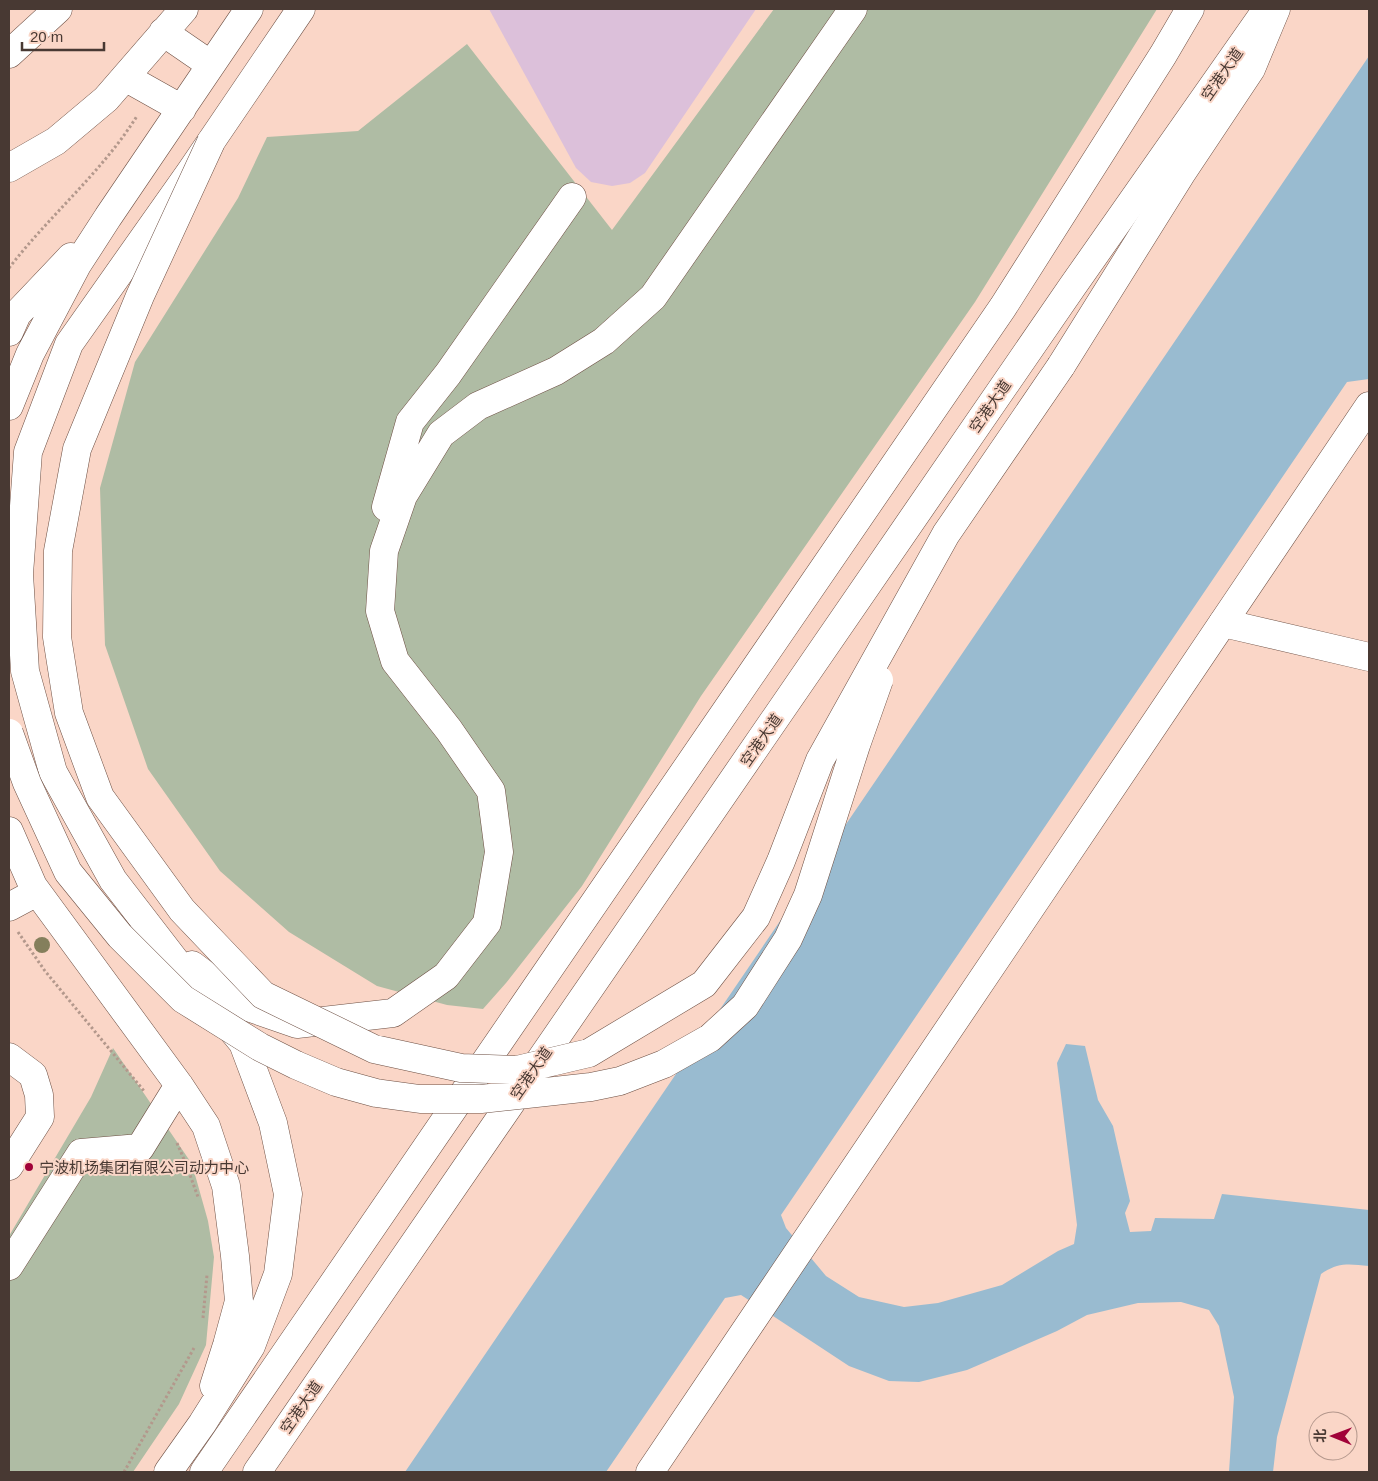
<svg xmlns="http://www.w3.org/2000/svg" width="1378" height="1481" font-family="Helvetica,'Noto Sans SC',sans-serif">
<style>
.green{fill:#afbca4}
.water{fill:#99bbd0}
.building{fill:#dcc0da}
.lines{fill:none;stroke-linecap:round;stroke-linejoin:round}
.minor-casing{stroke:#6d4f43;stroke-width:29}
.major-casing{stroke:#6d4f43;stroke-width:29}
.path{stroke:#b3988c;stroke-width:3;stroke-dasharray:2.5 2.5;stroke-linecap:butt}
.minor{stroke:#fff;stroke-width:28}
.major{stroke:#fff;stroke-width:28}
.minor-bridge-casing{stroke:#6d4f43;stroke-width:29;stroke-linecap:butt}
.minor-bridge{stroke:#fff;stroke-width:28}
.tree{fill:#847f5c}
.poi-dot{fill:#a10239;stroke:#fad6c7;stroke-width:2}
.labels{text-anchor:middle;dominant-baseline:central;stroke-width:4;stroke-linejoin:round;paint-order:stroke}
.street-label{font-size:15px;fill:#483933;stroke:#fad6c7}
.poi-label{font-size:15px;fill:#483933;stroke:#fad6c7;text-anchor:start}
</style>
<rect width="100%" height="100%" fill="#fad6c7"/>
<!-- green -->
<path class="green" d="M774 9H1157L975 302 701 696 582 886 506 983 483 1009 447 1005 377 986 289 932 220 871 148 769 105 645 100 488 135 362 238 198 267 137 358 131 467 44 612 230Z
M113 1048 192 1164 208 1221 214 1257 206 1345 179 1404 133 1472H9V1236L91 1097Z"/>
<!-- water -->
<path class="water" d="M1369 56V379L1347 382 781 1215 786 1228 826 1276 859 1297 904 1307 938 1303 1002 1285 1058 1251 1074 1244 1077 1225 1057 1063 1066 1044 1085 1046 1098 1100 1113 1126 1130 1201 1125 1213 1130 1232 1151 1231 1155 1218 1214 1219 1222 1194 1369 1210V1266C1349 1264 1338 1262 1321 1274L1277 1437 1273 1472H1229L1234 1397 1219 1326 1209 1310 1181 1302 1138 1303 1087 1315 1057 1331 967 1370 919 1382 889 1381 849 1366 741 1295 725 1298 606 1472H405Z"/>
<!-- building -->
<path class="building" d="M489 9H756L645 173 630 183 612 186 591 182 576 168Z"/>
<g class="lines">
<defs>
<path id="minor" d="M163 32 211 65
M9 54 58 9
M125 77 182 109
M9 168 56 141 106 99 184 9
M9 332 17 314 71 257
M1061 366 1181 174 1251 69 1276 9
M9 406 30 354 77 265 108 217 249 9
M386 507 410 422 448 374 572 197
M1223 623 1369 657
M9 831 33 886 179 1085 206 1126 226 1186 235 1256 239 1301 227 1345 214 1386
M9 907 37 892
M192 965 248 1007 297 1024 393 1013 446 976 487 923 499 852 491 791 449 730 395 661 380 611 384 551 403 496 441 434 478 406 556 371 604 341 653 297 853 9
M9 1057 33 1075 39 1095 40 1117 9 1166
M9 1266 81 1153 140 1148 179 1085
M168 1472 202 1424 251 1346 278 1274 288 1194 273 1123 243 1043 180 967 113 880 53 772 25 671 19 574 28 452 69 344 191 171 301 9"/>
<path id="major" d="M204 1472 1003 307 1163 55 1190 9
M257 1472 1072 287 1267 9
M650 1472 1369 406"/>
</defs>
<!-- minor casing -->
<use href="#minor" class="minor-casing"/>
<!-- major casing -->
<use href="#major" class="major-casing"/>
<!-- path -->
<path class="path" d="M9 268C49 216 102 172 137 116
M18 932 45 971 144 1091
M177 1143 186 1164 198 1197
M203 1318 207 1275
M124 1472 194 1348"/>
<!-- minor -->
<use href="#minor" class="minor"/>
<!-- major -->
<use href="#major" class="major"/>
<defs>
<path id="minor-bridge" d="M211 142 140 296 77 449 58 551 57 637 69 713 100 797 182 910 263 995 374 1049 461 1068 517 1070 589 1053 704 984 756 917 781 861 820 760 946 534 1061 366
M9 733 27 783 68 872 120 936 183 999 260 1047 296 1065 336 1082 376 1093 420 1099H481L591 1087 620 1081 664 1064 710 1038 745 1006 788 939 808 895 856 745 879 680"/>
</defs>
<!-- minor-bridge casing -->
<use href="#minor-bridge" class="minor-bridge-casing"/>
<!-- minor-bridge -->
<use href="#minor-bridge" class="minor-bridge"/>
</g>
<!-- trees -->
<circle class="tree" cx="42" cy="945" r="8"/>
<!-- markers -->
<circle class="poi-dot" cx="29" cy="1167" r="5"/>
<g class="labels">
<!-- street labels -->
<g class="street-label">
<text transform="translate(1222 74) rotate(-55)">空港大道</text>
<text transform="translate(990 406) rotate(-55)">空港大道</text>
<text transform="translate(761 740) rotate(-55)">空港大道</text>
<text transform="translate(531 1073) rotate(-55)">空港大道</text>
<text transform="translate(301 1407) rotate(-55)">空港大道</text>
</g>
<!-- poi labels -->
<g class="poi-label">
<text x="39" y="1167">宁波机场集团有限公司动力中心</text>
</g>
</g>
<!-- border -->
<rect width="1378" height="1481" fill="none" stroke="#483933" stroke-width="20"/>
<!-- north arrow -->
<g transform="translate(1333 1436) rotate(271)"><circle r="24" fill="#fad6c7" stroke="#b3978c"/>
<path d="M0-4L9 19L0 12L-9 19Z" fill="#a10239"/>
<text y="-8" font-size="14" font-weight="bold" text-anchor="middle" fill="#483933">北</text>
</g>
<!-- scale -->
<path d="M22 42v8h82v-8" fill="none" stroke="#483933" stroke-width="2.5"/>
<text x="30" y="42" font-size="15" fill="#483933" stroke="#fad6c7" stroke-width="4" paint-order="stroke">20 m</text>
</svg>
